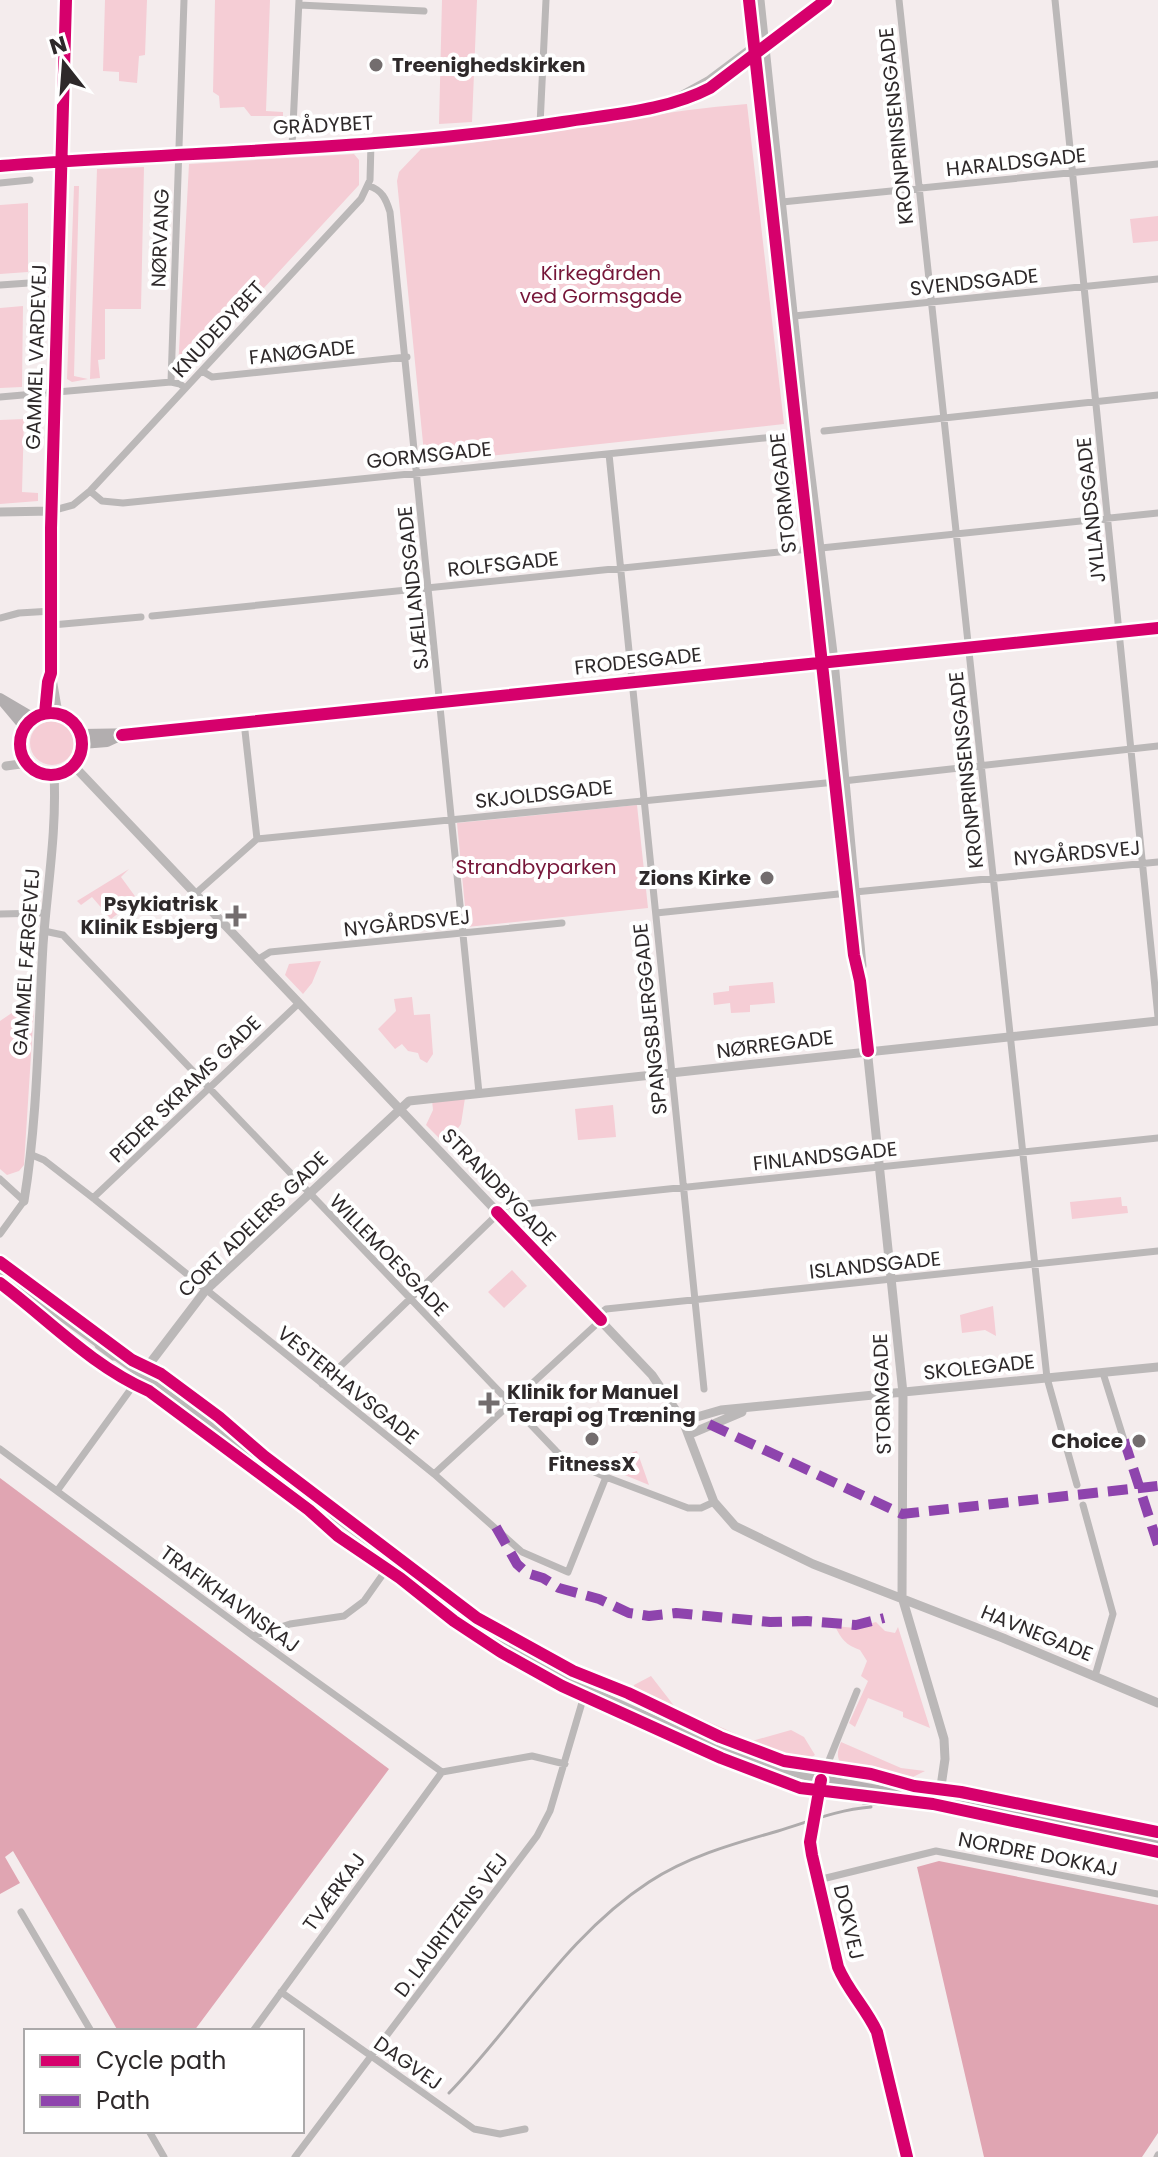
<svg xmlns="http://www.w3.org/2000/svg" width="1158" height="2157" font-family="Poppins,sans-serif">
<style>
.green{fill:#f5cdd5}
.water{fill:#e0a5b2}
.lines{fill:none;stroke-linecap:round;stroke-linejoin:round}
.minor{stroke:#bbb8b8;stroke-width:7}
.tertiary{stroke:#bbb8b8;stroke-width:9}
.secondary{stroke:#b2aeaf;stroke-width:10}
.primary{stroke:#b5b0b2;stroke-width:11}
.rail{stroke:#aeabac;stroke-width:3}
.quiet{stroke:#8e44ad;stroke-width:10;stroke-dasharray:20 10;stroke-linecap:butt}
.cycleway-casing{stroke:#fff;stroke-width:17}
.cycleway{stroke:#d6006c;stroke-width:12}
.poi-dot{fill:#736d6e;stroke:#fff;stroke-width:3}
.labels{text-anchor:middle;dominant-baseline:central;stroke-width:8;stroke-linejoin:round;paint-order:stroke}
.poi-label{font-size:20px;font-weight:bold;fill:#2e292a;stroke:#fff;text-anchor:end}
.street-label{font-size:20px;fill:#2e292a;stroke:#fff}
.park-label{font-size:20px;fill:#761639;stroke:#fff}
</style>
<rect width="100%" height="100%" fill="#f4eced"/>
<!-- green -->
<path class="green" d="M105 0H147L145 55 139 56 137 83 119 81V72L103 71Z
M215 0H270L266 111 283 112V116H251L244 107 220 108 219 96 213 92Z
M442 0H477L472 122 439 124Z
M747 104 784 424 425 463 397 181 399 172 421 149C530 138 637 113 747 104Z
M354 154 359 160V185L189 369H178L189 164Z
M144 167 141 309H105V359L98 360 100 378 90 379 97 169Z
M74 186H79L74 376 88 379 72 382 67 379Z
M28 203V272L0 274V205Z
M1158 216V241L1133 243 1130 219Z
M23 306 22 387 0 388V308Z
M24 419 22 492 38 493V501L0 504V420Z
M30 743a22 22 0 1 1 44 0a22 22 0 1 1-44 0Z
M637 805 648 908 467 927 457 823Z
M129 869 121 877 137 899 111 919 92 897 81 905 77 901Z
M321 961 312 983 303 994 285 975 289 964Z
M773 982 775 1003 750 1005V1012L731 1013 730 1003 714 1005 713 993 729 991V986Z
M412 997 414 1015 430 1014 433 1054 427 1063 420 1059 418 1053 408 1051 402 1044 395 1049 378 1029 396 1011 394 999Z
M22 1006 34 1008 24 1165 19 1171 7 1175 0 1169V1021Z
M465 1098 461 1124 446 1145 426 1125 433 1110 432 1100Z
M613 1105 616 1137 578 1140 575 1109Z
M1121 1197 1122 1206H1127L1128 1213 1072 1219 1070 1202Z
M512 1270 527 1286 504 1308 488 1292Z
M993 1306 996 1336 985 1330 962 1333 960 1315Z
M637 1451 649 1485 598 1464Z
M876 1622 885 1631 895 1633 898 1627 930 1728 903 1717V1712L868 1698 855 1727 849 1723 868 1681 861 1676 867 1661 860 1650C846 1645 841 1639 835 1626L855 1628Z
M651 1676 675 1707 752 1741 791 1730 804 1737 815 1755C793 1775 660 1704 632 1691L634 1685Z
M841 1742 901 1768 925 1771 911 1778 843 1765C835 1758 838 1750 841 1742Z"/>
<!-- water -->
<path class="water" d="M0 1478 389 1769 194 2031H118L13 1851 5 1857 20 1883 0 1894Z
M939 1861 1158 1905V2133L1142 2157H984L917 1867Z"/>
<g class="lines">
<!-- minor -->
<path class="minor" d="M899 0 1047 1378 1077 1485
M1055 0 1158 1017
M299 5 424 11
M540 125 546 0
M292 147 299 0
M0 183 30 180
M369 186C382 190 386 199 390 212L479 1093
M782 202 1158 164
M0 285 58 281
M794 316 1158 279
M202 371 212 377 407 357
M171 382 184 0
M0 397 171 382 180 384 185 388
M824 431 1158 395
M609 454 704 1389
M90 491 102 501 123 503 774 437
M51 511 73 505 90 491 361 199 370 180 371 143
M821 548 1158 513
M152 616 809 549
M0 618 19 613 52 611
M52 625 141 617
M843 781 1158 746
M257 839 836 782
M855 892 1158 862
M195 894 257 839 244 722
M656 913 848 893
M0 914 45 913
M44 931 63 935 556 1451 565 1459 606 1477 688 1508H701L714 1502
M257 960 270 952 562 923
M32 1155 44 1160 93 1198 434 1474 522 1552 568 1572 606 1477
M0 1179 24 1201 0 1234
M93 1198 298 1004
M0 1273 99 1345
M597 1316 606 1309 1158 1251
M1103 1373 1124 1440
M322 1384 506 1206 1158 1138
M0 1449 253 1636 442 1772
M434 1474 601 1320
M57 1491 141 1375 114 1356
M1083 1505 1113 1614 1095 1676
M253 1636 290 1624 344 1616 364 1601 393 1560
M442 1772 532 1756 565 1764
M821 1780 857 1691
M818 1880 936 1851 1158 1894
M21 1912 91 2031
M281 1992 474 2129 500 2134 525 2129
M253 2031 442 1772
M149 2131 164 2157
M295 2157 537 1836 550 1811 586 1689
M1157 2157 1158 2155"/>
<!-- tertiary -->
<path class="tertiary" d="M749 0 854 955 860 981 903 1393 902 1597 944 1739 945 1759 939 1800
M760 0 806 436 834 661 862 966
M679 97 708 81 756 45
M0 166C187 151 377 151 563 122 612 114 666 111 710 88L826 0
M0 512 51 511
M45 713 48 682 51 673
M58 713 51 673V528L66 0
M73 765 652 1375 683 1421 714 1502 735 1526 813 1564 1003 1638 1158 1703
M6 766 28 763
M24 1201C38 1116 38 1030 43 945 47 888 57 831 54 774
M99 1345 114 1356
M683 1421 721 1410 1158 1367
M690 1434 742 1412
M821 1780 765 1764 688 1735 586 1689 498 1641 443 1603 373 1544 141 1375 205 1291 409 1101 1158 1021"/>
<!-- secondary -->
<path class="secondary" d="M0 698 34 718
M4 703 25 728
M20 744a31 31 0 1 1 62 0a31 31 0 1 1-62 0Z
M81 734 143 733 1158 628
M82 744 107 742 122 735"/>
<!-- primary -->
<path class="primary" d="M907 2157 877 2032C866 2008 848 1991 838 1967L812 1855 810 1842 821 1780 1158 1843"/>
<!-- rail -->
<path class="rail" d="M863 1803 928 1809 1158 1855
M449 2093C516 2024 566 1936 649 1882 689 1856 733 1844 778 1831 811 1821 836 1810 871 1807"/>
<!-- quiet -->
<path class="quiet" d="M709 1424 902 1514 1158 1486
M1124 1440 1158 1545
M496 1527 517 1564 527 1573 543 1578 559 1588 599 1599 629 1613 649 1616 676 1613 770 1622 807 1621 856 1625 884 1618"/>
<defs>
<path id="cycleway" d="M749 0 854 955 860 981 868 1051
M0 166C187 151 377 151 563 122 612 114 666 111 710 88L826 0
M45 713 48 682 51 673V528L66 0
M20 744a31 31 0 1 1 62 0a31 31 0 1 1-62 0Z
M122 735 1158 628
M497 1212 601 1320
M0 1262 132 1360 161 1374 219 1417 264 1456 477 1618 573 1671 628 1693 720 1737 784 1761 871 1774 914 1786 961 1792 1158 1832
M0 1283C49 1320 92 1366 149 1391L309 1510 338 1536 400 1578 454 1621 501 1652 562 1686 721 1758 800 1788 933 1804 1158 1852
M821 1780 810 1842 812 1855 838 1967C848 1991 866 2008 877 2032L907 2157"/>
</defs>
<!-- cycleway casing -->
<use href="#cycleway" class="cycleway-casing"/>
<!-- cycleway -->
<use href="#cycleway" class="cycleway"/>
</g>
<!-- markers -->
<g class="poi-dot">
<circle cx="376" cy="65" r="8"/>
<circle cx="767" cy="878" r="8"/>
<path d="M232 904h8v8h8v8h-8v8h-8v-8h-8v-8h8z"/>
<path d="M485 1391h8v8h8v8h-8v8h-8v-8h-8v-8h8z"/>
<circle cx="592" cy="1439" r="8"/>
<circle cx="1139" cy="1441" r="8"/>
</g>
<g class="labels">
<!-- poi labels -->
<g class="poi-label">
<text x="392" y="65" text-anchor="start">Treenighedskirken</text>
<text x="751" y="878">Zions Kirke</text>
<text x="218" y="904">Psykiatrisk<tspan x="218" dy="23">Klinik Esbjerg</tspan></text>
<text x="507" y="1392" text-anchor="start">Klinik for Manuel<tspan x="507" dy="23">Terapi og Træning</tspan></text>
<text x="1123" y="1441">Choice</text>
<text x="592" y="1464" text-anchor="middle">FitnessX</text>
</g>
<!-- street labels -->
<g class="street-label">
<text transform="translate(323 125) rotate(-3)">GRÅDYBET</text>
<text transform="translate(896 126) rotate(-96)">KRONPRINSENSGADE</text>
<text transform="translate(1016 162) rotate(-6)">HARALDSGADE</text>
<text transform="translate(160 238) rotate(-88)">NØRVANG</text>
<text transform="translate(974 282) rotate(-6)">SVENDSGADE</text>
<text transform="translate(218 329) rotate(-47)">KNUDEDYBET</text>
<text transform="translate(302 352) rotate(-6)">FANØGADE</text>
<text transform="translate(36 357) rotate(-88)">GAMMEL VARDEVEJ</text>
<text transform="translate(429 455) rotate(-6)">GORMSGADE</text>
<text transform="translate(783 493) rotate(-96)">STORMGADE</text>
<text transform="translate(1091 510) rotate(-96)">JYLLANDSGADE</text>
<text transform="translate(503 564) rotate(-6)">ROLFSGADE</text>
<text transform="translate(413 588) rotate(-96)">SJÆLLANDSGADE</text>
<text transform="translate(638 661) rotate(-6)">FRODESGADE</text>
<text transform="translate(966 770) rotate(-96)">KRONPRINSENSGADE</text>
<text transform="translate(544 794) rotate(-6)">SKJOLDSGADE</text>
<text transform="translate(1077 853) rotate(-5)">NYGÅRDSVEJ</text>
<text transform="translate(407 923) rotate(-6)">NYGÅRDSVEJ</text>
<text transform="translate(26 962) rotate(-86)">GAMMEL FÆRGEVEJ</text>
<text transform="translate(650 1019) rotate(-96)">SPANGSBJERGGADE</text>
<text transform="translate(775 1044) rotate(-7)">NØRREGADE</text>
<text transform="translate(185 1089) rotate(-44)">PEDER SKRAMS GADE</text>
<text transform="translate(825 1156) rotate(-6)">FINLANDSGADE</text>
<text transform="translate(499 1187) rotate(46)">STRANDBYGADE</text>
<text transform="translate(253 1224) rotate(-44)">CORT ADELERS GADE</text>
<text transform="translate(389 1255) rotate(46)">WILLEMOESGADE</text>
<text transform="translate(875 1265) rotate(-6)">ISLANDSGADE</text>
<text transform="translate(979 1367) rotate(-6)">SKOLEGADE</text>
<text transform="translate(348 1385) rotate(39)">VESTERHAVSGADE</text>
<text transform="translate(882 1394) rotate(-92)">STORMGADE</text>
<text transform="translate(230 1599) rotate(36)">TRAFIKHAVNSKAJ</text>
<text transform="translate(1037 1633) rotate(22)">HAVNEGADE</text>
<text transform="translate(1038 1854) rotate(11)">NORDRE DOKKAJ</text>
<text transform="translate(334 1892) rotate(-54)">TVÆRKAJ</text>
<text transform="translate(849 1922) rotate(77)">DOKVEJ</text>
<text transform="translate(451 1925) rotate(-53)">D. LAURITZENS VEJ</text>
<text transform="translate(408 2063) rotate(35)">DAGVEJ</text>
</g>
<!-- park labels -->
<g class="park-label">
<text x="601" y="273">Kirkegården<tspan x="601" dy="23">ved Gormsgade</tspan></text>
<text x="536" y="867">Strandbyparken</text>
</g>
</g>
<!-- legend -->
<rect x="24" y="2029" width="280" height="104" fill="#ffffff" stroke="#aba9aa" stroke-width="2"/>
<rect x="40" y="2055" width="40" height="12" fill="#d6006c" stroke="#aba9aa" stroke-width="2"/>
<text x="96" y="2069" font-size="24" fill="#2e292a">Cycle path</text>
<rect x="40" y="2095" width="40" height="12" fill="#8e44ad" stroke="#aba9aa" stroke-width="2"/>
<text x="96" y="2109" font-size="24" fill="#2e292a">Path</text>
<!-- north arrow -->
<g transform="translate(64 64) rotate(343)" stroke="#ffffff" stroke-width="6" paint-order="stroke">
<path d="M0-6L14 30L0 20L-14 30Z" fill="#2e292a"/>
<text y="-12" font-size="22" font-weight="bold" text-anchor="middle" fill="#2e292a">N</text>
</g>
</svg>
